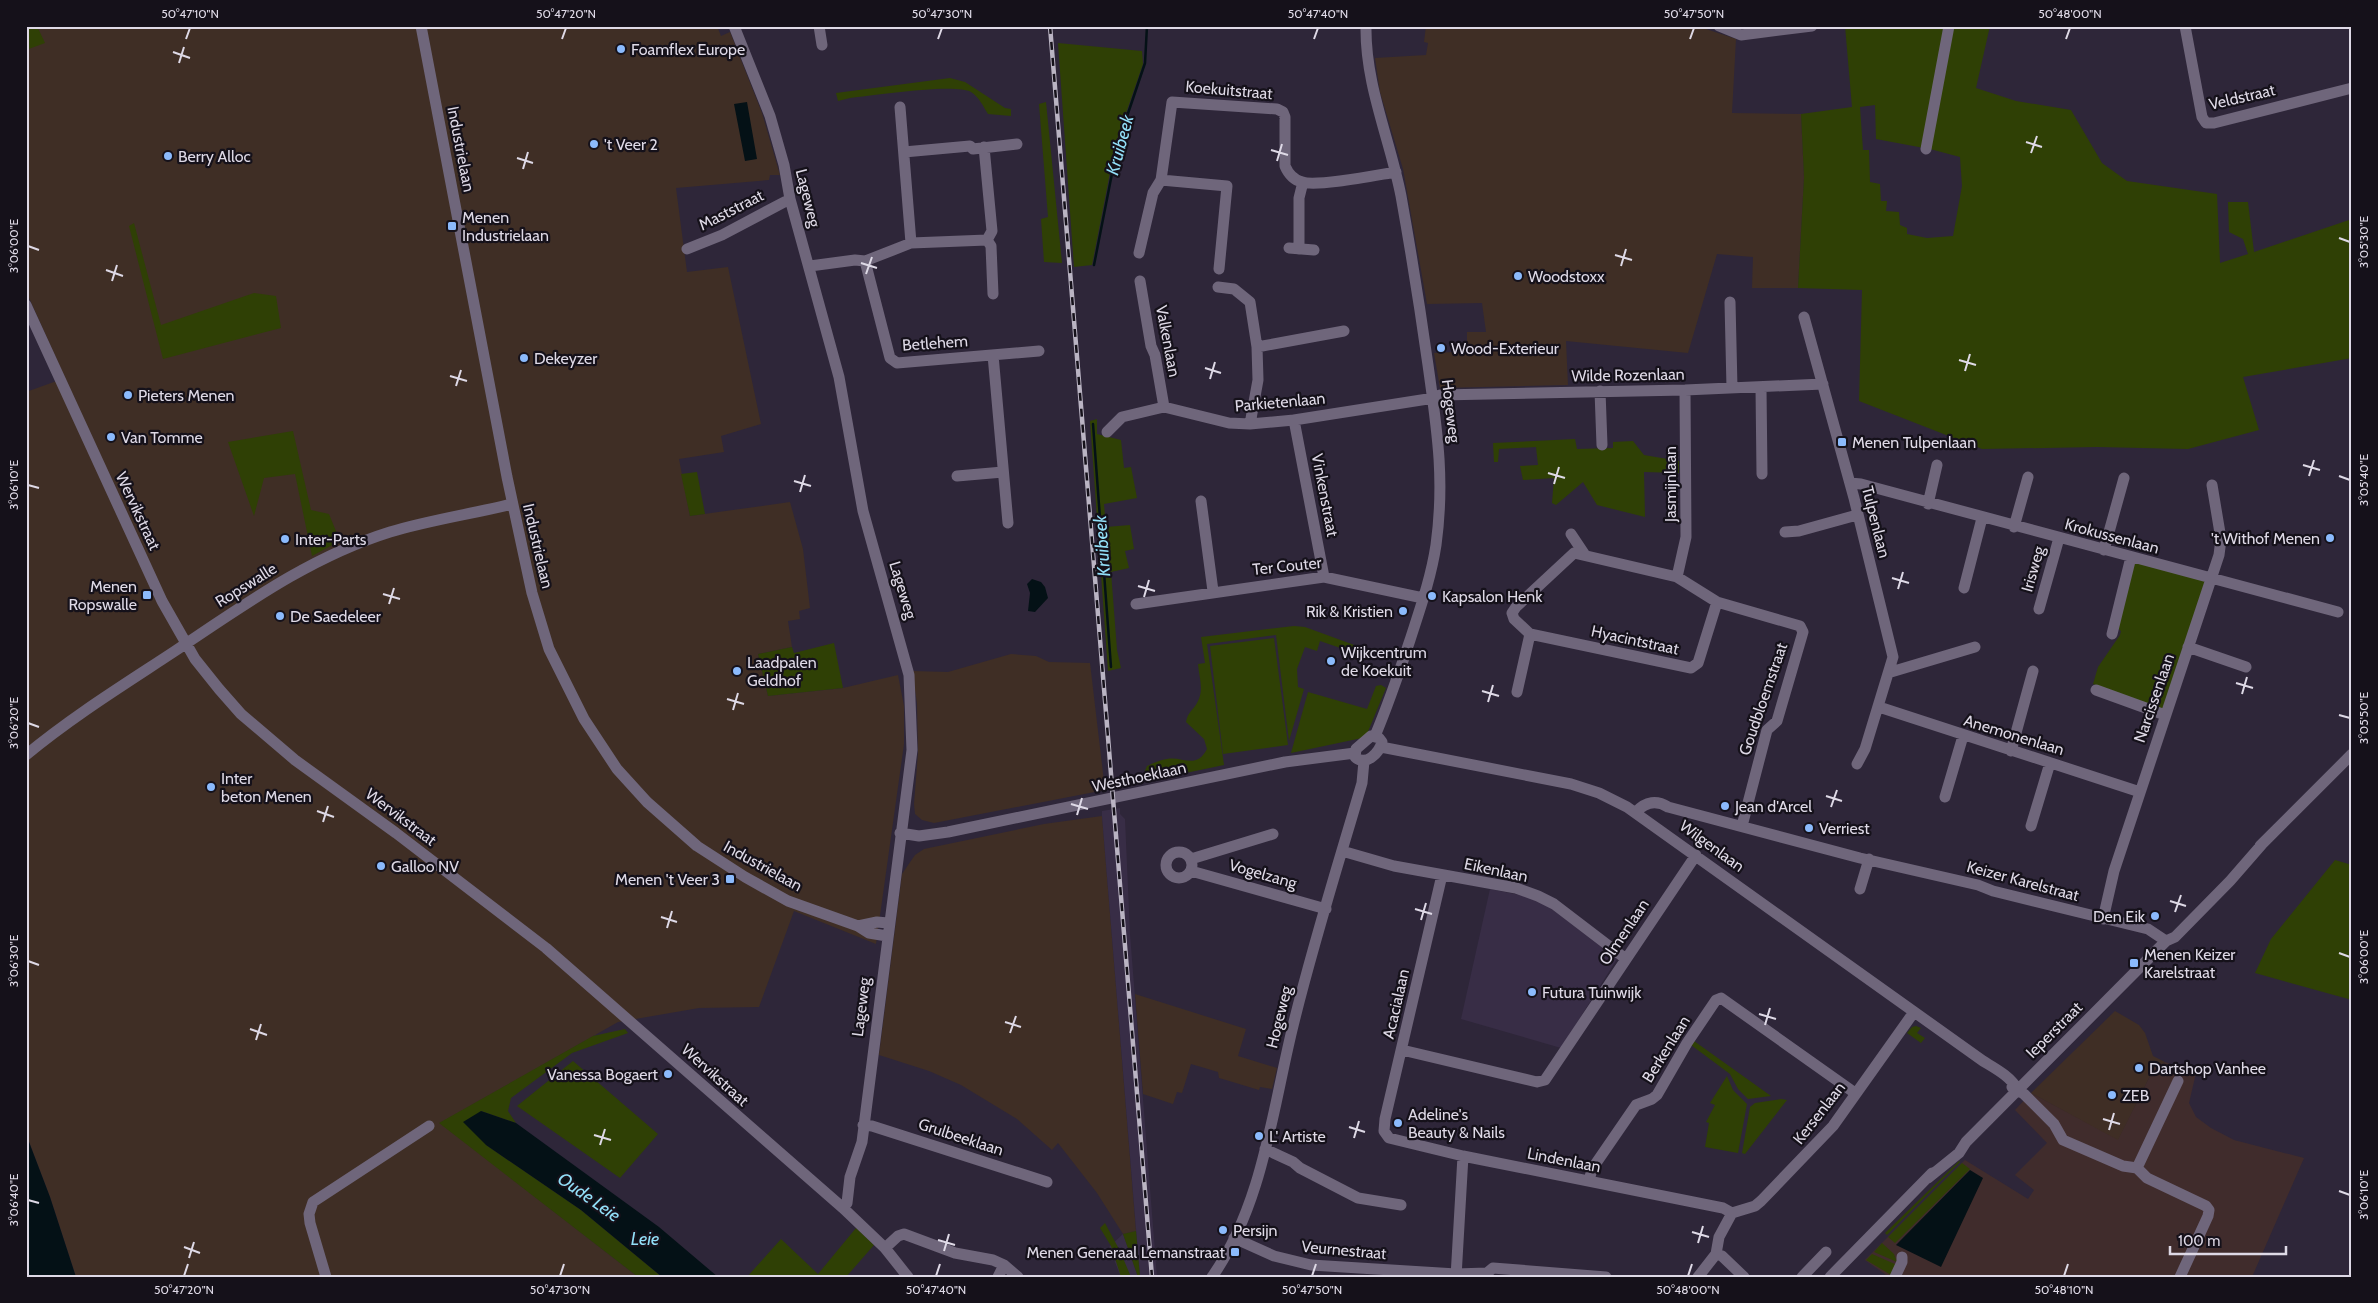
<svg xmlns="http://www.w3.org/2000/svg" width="2378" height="1303" font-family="Cabin,sans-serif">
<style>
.commercial{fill:#402c2c}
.industrial{fill:#3f2e25}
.built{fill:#382d46}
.green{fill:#2f4005}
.water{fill:#041116}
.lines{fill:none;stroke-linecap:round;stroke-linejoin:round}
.stream{stroke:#041116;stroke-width:2.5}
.minor{stroke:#6f667b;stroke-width:11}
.rail-casing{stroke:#bab4c3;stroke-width:4.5}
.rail{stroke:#15111a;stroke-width:2.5;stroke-dasharray:8;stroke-linecap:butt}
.ticks{fill:none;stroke:#ded9e6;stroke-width:2}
.poi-dot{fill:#8bbafc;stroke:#15111a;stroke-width:2}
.labels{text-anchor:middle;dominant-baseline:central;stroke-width:4.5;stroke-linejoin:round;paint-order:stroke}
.poi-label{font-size:16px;fill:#ded9e6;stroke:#15111a;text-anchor:start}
.street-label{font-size:16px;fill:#ded9e6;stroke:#15111a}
.water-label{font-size:18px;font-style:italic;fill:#92dff8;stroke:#15111a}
.neatline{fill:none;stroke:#ded9e6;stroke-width:2}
.ticks-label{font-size:12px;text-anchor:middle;fill:#ded9e6}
</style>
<rect width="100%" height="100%" fill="#2e2639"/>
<!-- commercial -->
<path class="commercial" d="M2165 1062 2196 1073 2189 1103 2196 1117 2211 1128 2234 1140 2304 1158 2252 1277H1889L1865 1260 1965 1160 2028 1199 2034 1190 2015 1175 2047 1143 2015 1110 2031 1093 2118 1139 2154 1068Z"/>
<!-- industrial -->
<path class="industrial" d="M26 26H717L721 36 730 32 762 113 780 175H770L769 180 676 188 687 272 728 267 761 424 721 436 724 452 679 459 690 516 790 502 803 549 810 608 799 611 800 619 788 621 792 647 758 654 768 696 843 688 898 675 904 706V744L876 944 794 911 759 1007 699 1008 618 1022 440 1123 638 1277H76L50 1197 26 1134V392L65 378 26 291Z
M1426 26H1697L1736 39 1732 113 1801 114 1804 177 1798 288H1752L1753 257 1717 254 1688 353 1566 341 1568 385 1440 388 1434 353 1454 352V348H1458V343H1467V332H1486L1482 303 1427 304 1403 169 1380 92 1375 58 1426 55 1428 43 1424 42Z
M1011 654 1036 656 1049 662 1090 663 1105 790 934 823 922 820 915 814 914 804 918 753 917 703 912 671 948 672Z
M1102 816 1136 1231 1123 1234 1097 1193 1058 1143 1052 1150 1017 1119 961 1085 929 1071 879 1055 902 874 915 855 924 849 1044 824Z
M1135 994 1246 1029 1238 1056 1277 1068 1272 1089 1260 1087 1259 1090 1226 1080 1219 1078 1218 1072 1191 1064 1182 1093 1177 1092 1173 1104 1143 1094Z
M2115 1011 2139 1025 2145 1033 2153 1056 2165 1062 2154 1068 2118 1140 2031 1093Z"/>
<!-- built -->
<path class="built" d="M1120 808V814L1125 819 1130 934 1157 1277H1140L1102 816V811Z
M1490 889 1534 898 1552 909 1617 959 1561 1048 1461 1019Z
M1123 1234 1126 1242 1138 1277H1121L1109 1247Z"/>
<!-- green -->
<path class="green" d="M26 26H37L45 43 26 50Z
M1845 26H1947L1924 148 1876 139 1875 105 1860 107 1863 150H1869L1870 182 1880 184 1881 201H1887L1886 211 1899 212 1900 225 1907 228V234L1927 238 1953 236 1962 186 1960 157 1930 149 1952 26H1990L1976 88 2016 101 2071 110 2102 163 2127 181 2217 194 2220 263 2248 254 2243 239 2229 232 2228 202H2248L2254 252 2352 219V358L2243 377 2259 430 2188 449 2097 447 1982 449 1859 401 1862 290 1798 288 1804 177 1801 114 1852 107Z
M1058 43 1142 51 1143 64 1116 142 1092 265 1074 267Z
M950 78 965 82 1005 108 1011 109V116L988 114C983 106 979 97 971 92 954 83 873 96 850 98L838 101 836 93Z
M1046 102 1062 263 1044 262 1041 219 1048 217 1039 104Z
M134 223 161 325 254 293 276 296 281 328 163 359 129 226Z
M1097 419V434L1121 440 1124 468 1131 467 1137 498 1104 504 1106 527 1130 525 1134 549 1125 551 1129 568 1111 572 1117 650 1121 668 1108 671 1090 421Z
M293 431 311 510 329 514 340 541 312 556 295 474 264 478 254 516 228 442Z
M1575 439 1577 449 1613 448V442L1633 441 1644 455 1679 461V473L1644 472 1645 517 1597 505 1583 482 1556 505 1552 503 1554 478 1523 480 1520 466 1538 465 1536 447 1499 449 1498 462H1494L1493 443Z
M697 472 705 514 690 516 681 474Z
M2134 562 2205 581 2163 710 2093 684 2098 667 2120 635 2121 631 2115 626Z
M1294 626 1305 627 1357 646 1355 653 1320 641 1317 651 1305 647 1297 669 1298 687 1304 689 1289 741 1276 635 1207 644 1224 765 1152 780 1144 773 1147 766C1153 763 1160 760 1167 759 1183 756 1196 770 1207 749L1204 739 1186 722C1188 711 1194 710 1198 701 1204 689 1199 677 1198 664L1205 663 1201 637Z
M1274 638 1288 745 1223 754 1210 646Z
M834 643 843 688 768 696 758 654 792 647 794 653Z
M1381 685 1386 688 1367 734 1362 738 1291 753 1308 692 1367 709 1376 686Z
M2335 860 2352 865V1000L2255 973 2271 939Z
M1916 1026 1921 1028 1917 1033 1925 1038 1921 1043 1907 1033 1912 1027Z
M625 1029 628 1033 572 1053 511 1098 508 1111 516 1123 481 1111 486 1145 581 1210 662 1277H638L439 1123 593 1036Z
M1694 1041 1771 1096 1748 1099 1738 1089 1730 1074 1691 1045Z
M573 1061 658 1134 620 1178 517 1106Z
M1727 1076 1733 1090 1747 1104 1738 1153 1705 1147 1709 1123 1706 1122 1715 1105 1710 1103Z
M1781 1099 1787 1100 1745 1154 1742 1153 1750 1107 1755 1103Z
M1959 1161 1960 1162 1887 1235 1885 1233Z
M1962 1163 1970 1169 1895 1243 1888 1237Z
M1105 1223 1120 1251 1131 1277H1121L1111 1246 1100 1228Z
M856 1228 874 1245 846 1277H747L781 1239 818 1274Z
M1136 1231 1140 1277H1138L1123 1234Z
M1882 1243 1894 1254 1897 1262 1874 1252Z
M1872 1254 1897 1265 1891 1275 1866 1260Z"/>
<!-- water -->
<path class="water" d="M747 102 757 159 745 161 734 104Z
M1032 579 1041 582 1045 587 1048 598 1035 612 1028 611 1030 593 1027 584Z
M481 1111 516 1123 659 1227 718 1277H662L581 1210 486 1145 463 1122Z
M26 1134 50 1197 76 1277H26Z
M1970 1170 1983 1178 1941 1267 1896 1245Z"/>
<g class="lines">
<!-- stream -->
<path class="stream" d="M1094 265 1118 143 1145 63 1147 26
M1093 424 1111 667"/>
<!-- minor -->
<path class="minor" d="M421 26 507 477 532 593 549 649 584 719 617 769 647 802 697 846 745 877 788 901 858 926 869 933 887 936
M734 26 770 116 784 165 790 199 839 377 863 511 909 675 912 750 862 1142 850 1177 847 1203 843 1208
M819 26 822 45
M1366 26C1365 85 1390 139 1401 196 1411 252 1420 308 1428 365 1437 430 1445 479 1436 545 1431 578 1420 609 1410 640 1399 673 1388 705 1375 736
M1719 26 1741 35 1812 26
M2185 26 2202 117 2206 123H2214L2352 88
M900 107 911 243
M984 147 992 231 987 240
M1926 149 1949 26
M904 152 970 146 973 149 1017 144
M1289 248 1314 250
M687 249 722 235 790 199
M1299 249V198L1303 182
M1139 253 1153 193 1161 180
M865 261 890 358 897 363 1039 351
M810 266 855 260 865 261 911 243 987 240 991 246 993 294
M1219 269 1227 186 1161 180 1172 102 1277 109 1283 112 1285 117V166C1288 173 1294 180 1302 182 1317 187 1377 175 1396 172
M1140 281 1151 346 1155 355 1164 407
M1218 287 1234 289 1250 302 1257 347 1258 380 1250 424
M1730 302 1732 388
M26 305 162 601 195 659 219 689 241 714 295 760 396 833 546 948 843 1208 885 1248 908 1277
M1804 317 1854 498 1893 657 1865 749 1857 764
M1257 347 1344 331
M993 355 1008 523
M1761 388 1762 474
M1600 391 1602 445
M1294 420 1324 577
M1107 432 1122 417 1164 407 1229 423 1250 424 1294 420 1434 398 1440 395 1685 390 1823 384
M957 476 1003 472
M1850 483 1861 484 2338 612
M1201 501 1213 591
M1928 504 1937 465
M2014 527 2028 477
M1785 532 1799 531 1857 515
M1571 534 1585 555
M2104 550 2124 478
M1677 577 1686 537 1685 390
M1964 588 1982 518
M1136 604 1324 577 1423 598
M2039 609 2059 538
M1530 634 1691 668 1698 663 1717 602
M2112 634 2131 557
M2188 647 2246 667
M1891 672 1975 647
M2096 690 2165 715
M1517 692 1530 634 1514 619 1512 613 1516 607 1574 553 1677 577 1717 602 1800 626 1803 632 1777 721 1767 730 1742 826
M1879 707 2140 792
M1371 736 1379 738 1382 742C1379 753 1366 767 1355 757L1356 749Z
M1381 747 1571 784 1599 793 1627 807 1983 1061C1996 1069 2010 1076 2018 1090
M2011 751 2033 671
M26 755C73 716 125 684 175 651 244 605 310 557 390 532 430 520 472 514 512 504
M1945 797 1963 736
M1636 812C1646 801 1657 800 1668 807L1860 858 1978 885 1993 891 2148 929 2166 941
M2031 826 2050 763
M900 833 919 836 948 832 1285 762 1355 753
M2260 846 2352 754
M1342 851 1394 866 1516 888 1538 896 1554 904 1626 959
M1166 865a13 13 0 1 1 26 0a13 13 0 1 1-26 0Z
M1191 859 1273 834
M1191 871 1326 909
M1442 875 1385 1119 1384 1131 1389 1138 1463 1156 1723 1208 1732 1213
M1860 889 1869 859
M2103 919 2114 871 2219 555 2221 539 2212 485
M858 926 877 922 888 923
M1402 1050 1537 1082 1545 1080 1696 855
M2012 1087 2024 1094 2054 1124 2063 1140 2123 1166 2137 1168 2147 1178 2206 1206 2209 1210 2208 1216 2180 1277
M863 1125 872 1126 1047 1182
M1265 1149 1293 1162 1300 1168 1358 1198 1401 1205
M2137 1168 2178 1081
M1928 1178 1959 1153 1966 1142 2166 941 2175 937 2230 881 2264 842
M1589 1181 1592 1169 1636 1105 1652 1099 1657 1095 1687 1043 1716 1000 1721 998 1855 1093
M1732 1213 1755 1206 1761 1201 1833 1126 1914 1012
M1234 1238 1274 1256 1311 1265 1456 1274 1487 1273
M885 1248 898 1236 904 1234 955 1253 993 1260 1004 1265 1018 1277
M1716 1254 1722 1256 1744 1277
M1487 1273 1493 1268 1606 1277
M326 1277 310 1223 309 1214 313 1202 429 1126
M998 1277 1004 1265
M1212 1277C1262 1206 1272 1113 1292 1030 1312 947 1338 865 1362 783L1364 761
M1456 1277 1463 1156
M1698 1277 1716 1254 1719 1237 1732 1213
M1802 1277 1826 1252
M1830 1277 1932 1173
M1895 1277 1902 1262V1257"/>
<defs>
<path id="rail" d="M1050 26 1152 1277"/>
</defs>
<!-- rail casing -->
<use href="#rail" class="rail-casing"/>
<!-- rail -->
<use href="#rail" class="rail"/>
</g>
<!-- ticks -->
<path class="ticks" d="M186 39 190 28M562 39 566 28M938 39 942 28M1314 39 1318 28M1690 39 1694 28M2066 39 2070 28M173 52 190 58M179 63 184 47M2026 142 2042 147M1271 150 1288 155M2031 153 2037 136M517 158 533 163M1277 161 1282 144M523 169 528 152M2339 238 2350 242M28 246 39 250M1615 255 1632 260M861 263 877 268M1621 266 1626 249M106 270 123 276M866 274 872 257M112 281 117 265M1959 360 1976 365M1205 368 1221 373M1965 371 1970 354M450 376 467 381M1210 379 1215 362M456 386 461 370M2303 465 2320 470M1548 473 1565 478M2309 476 2314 460M2339 476 2350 480M794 481 811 486M1554 484 1559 467M28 485 39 488M800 492 805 475M1892 578 1909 583M1138 586 1155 591M1898 589 1903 572M383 594 400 599M1144 597 1149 580M389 604 394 588M2236 683 2253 688M1482 691 1499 696M2242 694 2247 677M727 699 744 704M1488 702 1493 685M733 710 738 693M2339 715 2350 718M28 723 39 727M1826 796 1842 801M1071 804 1088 809M1831 807 1837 790M317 811 334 817M1077 815 1082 798M323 822 328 806M2170 901 2186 906M1415 909 1432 914M2175 912 2181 895M661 917 677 922M1421 920 1426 903M667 928 672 911M2339 953 2350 957M28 961 39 965M1759 1014 1776 1019M1005 1022 1021 1027M1765 1025 1770 1008M250 1029 267 1035M1010 1033 1016 1016M256 1040 261 1024M2103 1119 2120 1124M1349 1127 1365 1132M2109 1130 2114 1113M594 1135 611 1140M1354 1138 1359 1121M600 1145 605 1129M2339 1191 2350 1195M28 1200 39 1203M1692 1232 1709 1237M938 1240 955 1245M1698 1243 1703 1226M184 1247 200 1253M944 1251 949 1234M189 1258 194 1242M184 1276 188 1264M560 1276 564 1264M936 1276 940 1264M1312 1276 1316 1264M1688 1276 1692 1264M2064 1276 2068 1264"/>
<!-- markers -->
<g class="poi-dot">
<circle cx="621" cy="49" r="5"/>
<circle cx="594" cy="144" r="5"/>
<circle cx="168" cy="156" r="5"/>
<rect x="447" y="221" width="10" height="10" rx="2.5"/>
<circle cx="1518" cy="276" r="5"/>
<circle cx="1441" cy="348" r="5"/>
<circle cx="524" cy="358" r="5"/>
<circle cx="128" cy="395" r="5"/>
<circle cx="111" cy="437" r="5"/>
<rect x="1837" y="437" width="10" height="10" rx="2.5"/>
<circle cx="2330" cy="538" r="5"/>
<circle cx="285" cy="539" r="5"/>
<rect x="142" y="590" width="10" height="10" rx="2.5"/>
<circle cx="1432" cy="596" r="5"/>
<circle cx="1403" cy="611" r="5"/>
<circle cx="280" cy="616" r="5"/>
<circle cx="1331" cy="661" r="5"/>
<circle cx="737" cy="671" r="5"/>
<circle cx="211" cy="787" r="5"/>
<circle cx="1725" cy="806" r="5"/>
<circle cx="1809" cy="828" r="5"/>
<circle cx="381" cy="866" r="5"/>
<rect x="725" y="874" width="10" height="10" rx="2.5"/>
<circle cx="2155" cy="916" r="5"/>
<rect x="2129" y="958" width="10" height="10" rx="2.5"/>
<circle cx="1532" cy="992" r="5"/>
<circle cx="2139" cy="1068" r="5"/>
<circle cx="668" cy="1074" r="5"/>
<circle cx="2112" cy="1095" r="5"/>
<circle cx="1398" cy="1123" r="5"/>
<circle cx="1259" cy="1136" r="5"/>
<circle cx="1223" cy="1230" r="5"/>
<rect x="1230" y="1247" width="10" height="10" rx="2.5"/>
</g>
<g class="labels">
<!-- poi labels -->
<g class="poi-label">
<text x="631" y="49">Foamflex Europe</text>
<text x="604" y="144">'t Veer 2</text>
<text x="178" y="156">Berry Alloc</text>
<text x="462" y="217">Menen<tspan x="462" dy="18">Industrielaan</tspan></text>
<text x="1528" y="276">Woodstoxx</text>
<text x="1451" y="348">Wood-Exterieur</text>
<text x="534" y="358">Dekeyzer</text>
<text x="138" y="395">Pieters Menen</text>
<text x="121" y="437">Van Tomme</text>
<text x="1852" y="442">Menen Tulpenlaan</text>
<text x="2320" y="538" text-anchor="end">'t Withof Menen</text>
<text x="295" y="539">Inter-Parts</text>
<text x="137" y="586" text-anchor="end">Menen<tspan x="137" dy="18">Ropswalle</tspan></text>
<text x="1442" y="596">Kapsalon Henk</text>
<text x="1393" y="611" text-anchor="end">Rik &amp; Kristien</text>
<text x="290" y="616">De Saedeleer</text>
<text x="1341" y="652">Wijkcentrum<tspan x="1341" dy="18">de Koekuit</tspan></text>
<text x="747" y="662">Laadpalen<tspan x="747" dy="18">Geldhof</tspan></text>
<text x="221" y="778">Inter<tspan x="221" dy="18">beton Menen</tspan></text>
<text x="1735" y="806">Jean d'Arcel</text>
<text x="1819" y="828">Verriest</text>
<text x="391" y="866">Galloo NV</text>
<text x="720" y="879" text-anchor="end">Menen 't Veer 3</text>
<text x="2145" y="916" text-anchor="end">Den Eik</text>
<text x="2144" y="954">Menen Keizer<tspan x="2144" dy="18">Karelstraat</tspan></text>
<text x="1542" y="992">Futura Tuinwijk</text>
<text x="2149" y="1068">Dartshop Vanhee</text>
<text x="658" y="1074" text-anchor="end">Vanessa Bogaert</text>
<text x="2122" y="1095">ZEB</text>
<text x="1408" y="1114">Adeline's<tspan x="1408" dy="18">Beauty &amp; Nails</tspan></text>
<text x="1269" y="1136">L' Artiste</text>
<text x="1233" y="1230">Persijn</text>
<text x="1225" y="1252" text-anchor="end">Menen Generaal Lemanstraat</text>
</g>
<!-- street labels -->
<g class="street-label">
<text transform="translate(1229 90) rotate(5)">Koekuitstraat</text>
<text transform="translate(2242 97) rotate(-13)">Veldstraat</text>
<text transform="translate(461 149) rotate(79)">Industrielaan</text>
<text transform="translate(808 198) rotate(76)">Lageweg</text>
<text transform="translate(731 210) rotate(-27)">Maststraat</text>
<text transform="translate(1168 341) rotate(79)">Valkenlaan</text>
<text transform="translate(935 343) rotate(-4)">Betlehem</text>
<text transform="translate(1628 375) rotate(-1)">Wilde Rozenlaan</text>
<text transform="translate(1280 402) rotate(-5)">Parkietenlaan</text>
<text transform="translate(1451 411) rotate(83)">Hogeweg</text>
<text transform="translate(1670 484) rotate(-90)">Jasmijnlaan</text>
<text transform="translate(1325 495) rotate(79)">Vinkenstraat</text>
<text transform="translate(138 511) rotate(65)">Wervikstraat</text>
<text transform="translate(1876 522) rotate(76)">Tulpenlaan</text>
<text transform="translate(2112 536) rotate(15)">Krokussenlaan</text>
<text transform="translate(538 546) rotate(77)">Industrielaan</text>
<text transform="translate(1287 566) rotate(-6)">Ter Couter</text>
<text transform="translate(2033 569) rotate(-74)">Irisweg</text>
<text transform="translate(246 585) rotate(-32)">Ropswalle</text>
<text transform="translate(903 590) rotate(73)">Lageweg</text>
<text transform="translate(1635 640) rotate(12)">Hyacintstraat</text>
<text transform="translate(2154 698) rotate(-71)">Narcissenlaan</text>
<text transform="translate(1763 699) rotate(-71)">Goudbloemstraat</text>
<text transform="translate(2014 735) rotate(17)">Anemonenlaan</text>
<text transform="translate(1139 777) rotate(-12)">Westhoeklaan</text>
<text transform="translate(401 817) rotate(37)">Wervikstraat</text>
<text transform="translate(1712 846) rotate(36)">Wilgenlaan</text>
<text transform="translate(763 866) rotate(29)">Industrielaan</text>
<text transform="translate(1496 870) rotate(12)">Eikenlaan</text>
<text transform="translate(1263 874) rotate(16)">Vogelzang</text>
<text transform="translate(2023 881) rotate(15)">Keizer Karelstraat</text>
<text transform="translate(1624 932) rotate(-56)">Olmenlaan</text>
<text transform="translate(1396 1004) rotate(-77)">Acacialaan</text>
<text transform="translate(861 1007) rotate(-83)">Lageweg</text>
<text transform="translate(1279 1017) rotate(-76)">Hogeweg</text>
<text transform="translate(2054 1030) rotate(-45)">Ieperstraat</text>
<text transform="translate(1666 1049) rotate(-58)">Berkenlaan</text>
<text transform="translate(715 1075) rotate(42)">Wervikstraat</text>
<text transform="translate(1819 1113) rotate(-52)">Kersenlaan</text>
<text transform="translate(961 1137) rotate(18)">Grulbeeklaan</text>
<text transform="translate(1564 1160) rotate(11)">Lindenlaan</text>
<text transform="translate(1344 1250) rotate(5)">Veurnestraat</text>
</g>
<!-- water labels -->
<g class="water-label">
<text transform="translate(1120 145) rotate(-75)">Kruibeek</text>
<text transform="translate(1102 546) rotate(-94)">Kruibeek</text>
<text transform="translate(589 1197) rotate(35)">Oude Leie</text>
<text x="645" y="1239">Leie</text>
</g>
</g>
<!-- border -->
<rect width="2378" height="1303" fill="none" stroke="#15111a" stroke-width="55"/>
<!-- scale -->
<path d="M2170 1246v8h116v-8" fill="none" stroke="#ded9e6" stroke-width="2.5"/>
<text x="2178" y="1246" font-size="15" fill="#ded9e6" stroke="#15111a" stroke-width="4" paint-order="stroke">100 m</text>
<rect x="28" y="28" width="2322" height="1248" class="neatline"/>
<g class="ticks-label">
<text x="190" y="18">50°47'10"N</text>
<text x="566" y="18">50°47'20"N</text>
<text x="942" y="18">50°47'30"N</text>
<text x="1318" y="18">50°47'40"N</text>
<text x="1694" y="18">50°47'50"N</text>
<text x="2070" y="18">50°48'00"N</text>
<text transform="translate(2364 242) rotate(-90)" y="4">3°05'30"E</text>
<text transform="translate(14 246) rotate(-90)" y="4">3°06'00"E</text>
<text transform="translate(2364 480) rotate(-90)" y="4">3°05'40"E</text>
<text transform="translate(14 485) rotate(-90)" y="4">3°06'10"E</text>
<text transform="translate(2364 718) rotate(-90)" y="4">3°05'50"E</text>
<text transform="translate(14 723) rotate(-90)" y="4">3°06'20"E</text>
<text transform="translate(2364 957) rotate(-90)" y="4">3°06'00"E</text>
<text transform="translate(14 961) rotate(-90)" y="4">3°06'30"E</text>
<text transform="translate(2364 1195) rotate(-90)" y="4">3°06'10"E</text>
<text transform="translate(14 1200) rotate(-90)" y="4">3°06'40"E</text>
<text x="184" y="1294">50°47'20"N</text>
<text x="560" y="1294">50°47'30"N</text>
<text x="936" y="1294">50°47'40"N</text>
<text x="1312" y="1294">50°47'50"N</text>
<text x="1688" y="1294">50°48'00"N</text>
<text x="2064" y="1294">50°48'10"N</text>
</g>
</svg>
